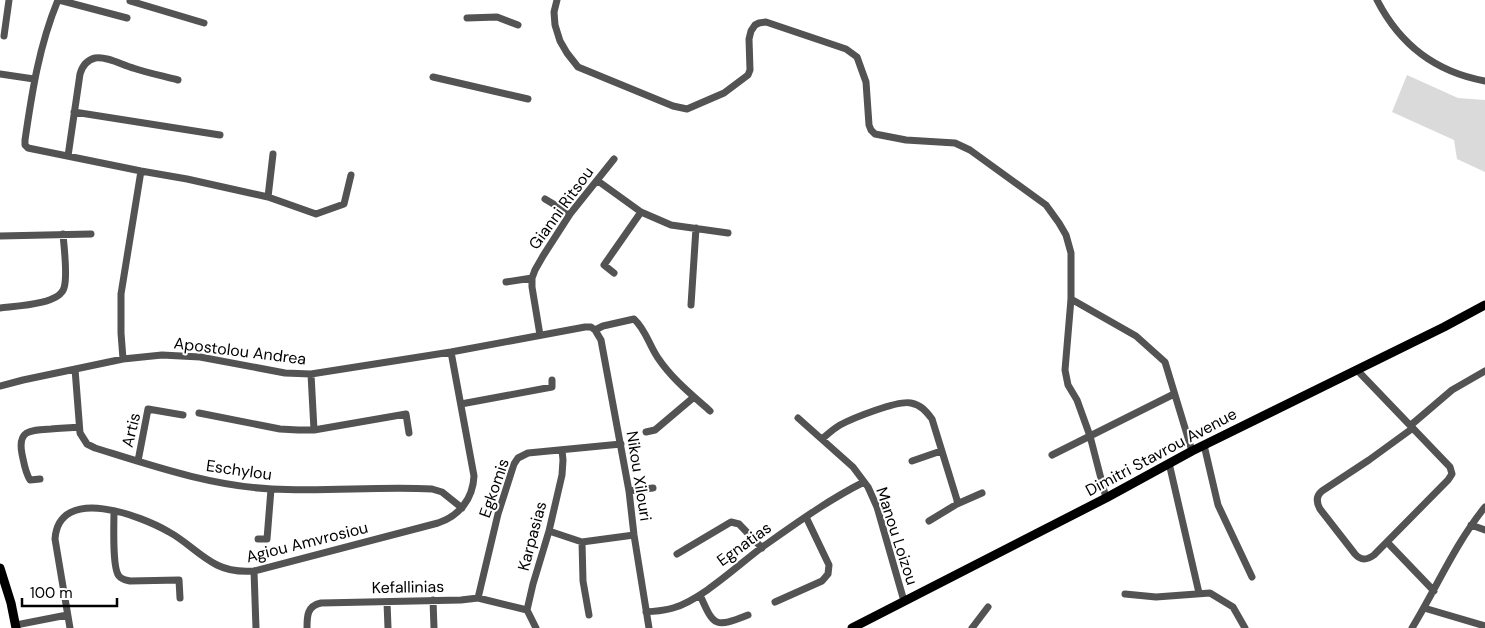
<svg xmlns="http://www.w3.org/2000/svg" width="1485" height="628" font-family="'DM Sans',sans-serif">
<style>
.green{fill:#dadada}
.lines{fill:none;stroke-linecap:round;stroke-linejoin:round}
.minor{stroke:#535353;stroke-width:7}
.major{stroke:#000;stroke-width:9}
.labels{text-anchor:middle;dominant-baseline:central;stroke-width:4;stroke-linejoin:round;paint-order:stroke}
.street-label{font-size:16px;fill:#000;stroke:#fff}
</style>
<rect width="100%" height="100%" fill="#fff"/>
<!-- green -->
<path class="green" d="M1407 75 1458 98 1485 100V172L1457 159 1454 140 1392 112Z"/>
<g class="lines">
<!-- minor -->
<path class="minor" d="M58 0C39 46 32 92 25 140V145L28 148 141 171 187 179 268 197 316 214 344 204 351 175
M59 0 127 18
M557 0 554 12 555 25 560 41 567 53 578 67 673 106 687 109 724 93 748 75 750 70 749 39 751 31 755 25 759 23 766 22 846 49 857 57 866 82 869 125 871 130 875 134 906 140 955 143 970 150 1046 205 1059 223 1066 235 1071 253V299L1065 370 1068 385 1077 400 1090 436 1106 498
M1377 0C1400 45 1435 72 1485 81
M130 1 204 23
M467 18 497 17 518 25
M4 36 9 0
M0 74 34 79
M433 77 528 99
M74 112 220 135
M68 156 80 74C82 67 87 60 95 58 107 56 122 65 133 68 148 73 163 76 178 80
M598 181 641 212 671 225 728 233
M268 197 273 154
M545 199 570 214
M0 236 91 234
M614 273 604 265 641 212
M506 282 532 278
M1071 299 1136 336 1165 362 1192 451
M691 305 696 228
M0 308C15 306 59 305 64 288 68 276 64 248 63 234
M595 330 601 340 629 491 634 535 649 628
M595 330 603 326 634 319C646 330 649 345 658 358 672 379 692 395 710 411
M540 335 532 287V278L535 270 543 256 570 214 614 159
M123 359 121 333V294L141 171
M75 369 80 433 87 444 95 448C153 466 211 486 272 489 326 492 379 486 432 489L442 492 462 508
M1357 370 1450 467 1452 474 1448 480 1374 555C1367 560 1361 561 1355 554L1320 509C1316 502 1316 496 1322 491L1369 460 1413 428
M311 374 314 430
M0 386 23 380 123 359 162 355 200 357 285 373 311 374 451 352 585 327H591L595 330
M461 404 552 387V380
M199 413 280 429 298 430H314L406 414 409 433
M798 418 853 467 868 487 877 507 904 601
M1411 425 1452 390 1485 371
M646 432 655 430 694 397
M822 439C828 434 833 429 840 425 853 418 898 400 911 403 921 405 926 411 932 419L957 500V504
M1204 445 1218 505 1252 577
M1052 455 1174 394
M138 461 148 409 183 415
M912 461 941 451
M1169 463 1199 593
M40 479 30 480C25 472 24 463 22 454 17 429 32 430 51 429 61 428 70 428 79 427
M629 491 653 488
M114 511C114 523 112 568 119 576 122 580 126 580 130 581L179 580 180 598
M929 521 957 504 982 493
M1471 525 1485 530
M549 531 582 542 634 535
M258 539H267L271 489
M582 542 583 581 589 615
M1387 542 1434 591
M677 554 731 522 739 524 762 548
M254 571 256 628
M1125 594 1156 597 1210 593 1233 607 1245 628
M700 595C714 627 715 628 748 615
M478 598 498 514 514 464 518 458 528 453 621 444
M433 600 434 628
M387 602 388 628
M775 602 822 581 828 574 829 565 806 517
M1424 608 1485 626
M646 612C655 611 664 611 673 608 701 600 737 566 761 548 795 524 828 500 864 482
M16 625 67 615
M70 628 55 539C59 484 142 516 169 532 186 541 199 556 217 565 229 571 241 572 254 571L438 523C459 516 473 499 474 476L451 352
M307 628C307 616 307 606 321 603L461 600 478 598 527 610
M536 628 527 610 533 584 549 531 562 475 563 460 562 450
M972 628 988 607
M1412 628C1437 587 1455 544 1485 507"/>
<!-- major -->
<path class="major" d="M0 568 11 603 16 628
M852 628 1106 498 1192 451 1444 327 1485 305"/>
</g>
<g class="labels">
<!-- street labels -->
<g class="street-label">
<text transform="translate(561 208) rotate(-54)">Gianni Ritsou</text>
<text transform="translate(240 351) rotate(7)">Apostolou Andrea</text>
<text transform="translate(131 430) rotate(-76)">Artis</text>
<text transform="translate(1161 452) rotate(-28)">Dimitri Stavrou Avenue</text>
<text transform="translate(239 470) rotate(8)">Eschylou</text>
<text transform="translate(639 476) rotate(81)">Nikou Xilouri</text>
<text transform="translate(494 488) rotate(-71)">Egkomis</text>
<text transform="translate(532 536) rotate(-75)">Karpasias</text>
<text transform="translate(897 536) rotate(72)">Manou Loizou</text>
<text transform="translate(307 542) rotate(-14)">Agiou Amvrosiou</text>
<text transform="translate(744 544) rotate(-36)">Egnatias</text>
<text transform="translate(408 587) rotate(-1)">Kefallinias</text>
</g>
</g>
<!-- scale -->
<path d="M22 598v8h95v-8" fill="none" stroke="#000000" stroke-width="2.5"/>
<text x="30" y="598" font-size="15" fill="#000000" stroke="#ffffff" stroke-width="4" paint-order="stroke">100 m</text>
</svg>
